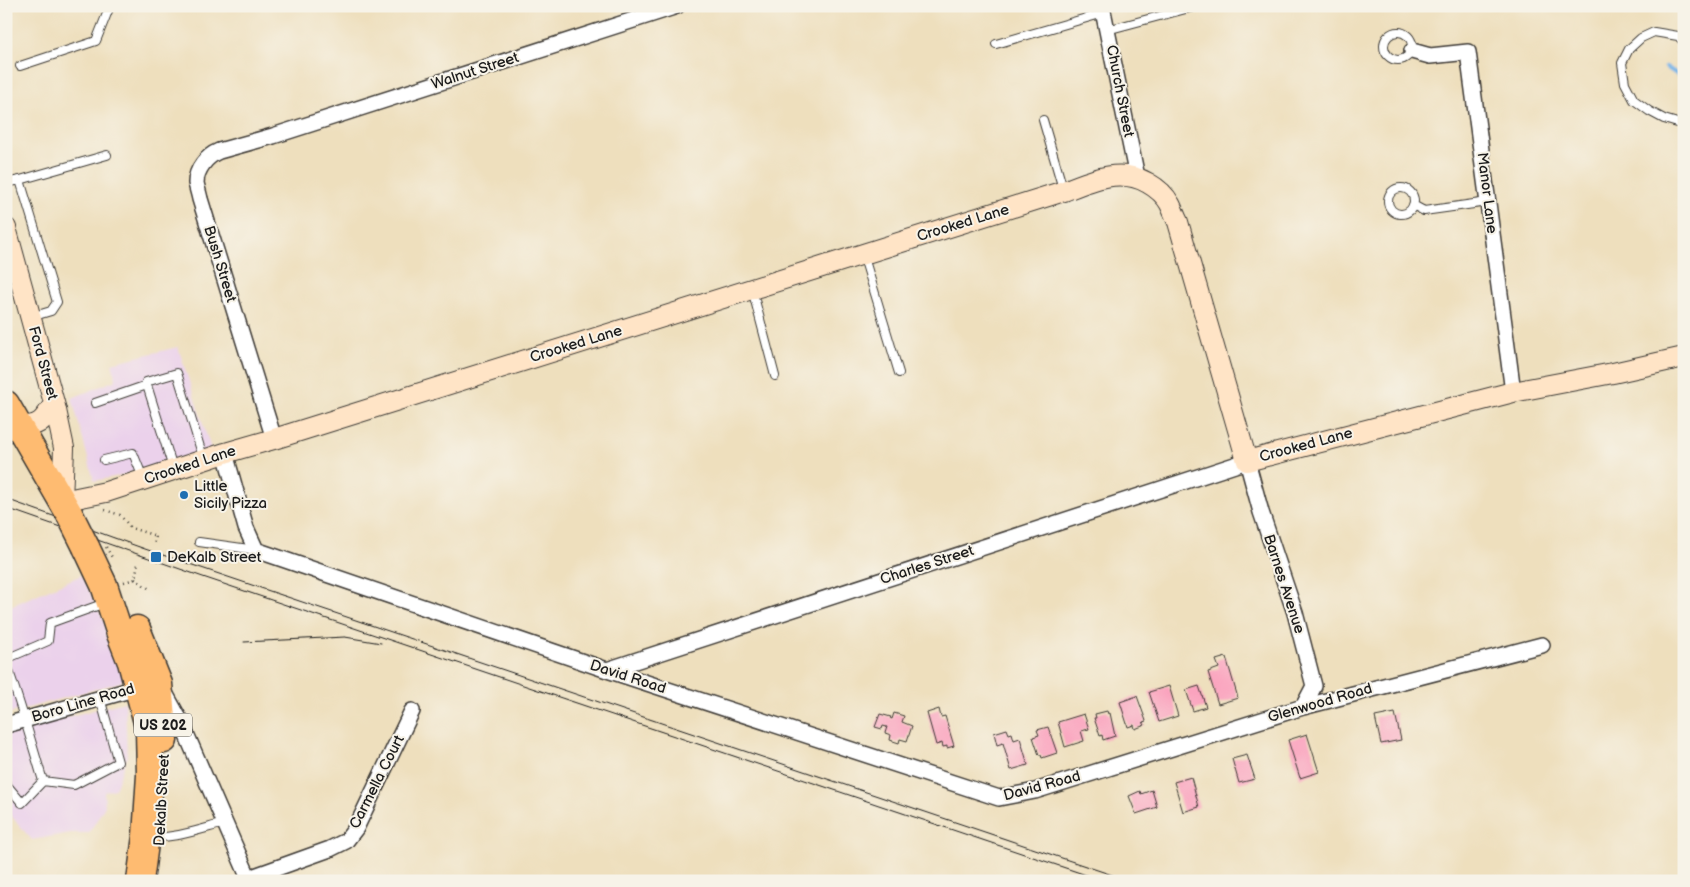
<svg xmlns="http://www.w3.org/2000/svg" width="1690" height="887" font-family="'Balsamiq Sans',sans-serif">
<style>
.built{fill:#ebd1eb}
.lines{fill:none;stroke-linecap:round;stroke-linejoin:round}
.stream{stroke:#75b2e7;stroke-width:4.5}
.building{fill:#faa3be}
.lane-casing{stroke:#3c3934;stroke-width:10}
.street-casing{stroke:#3c3934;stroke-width:18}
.secondary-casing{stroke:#3c3934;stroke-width:22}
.highway-casing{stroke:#3c3934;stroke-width:29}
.path{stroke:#3c3934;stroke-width:2.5;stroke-dasharray:1 4;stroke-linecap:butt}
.lane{stroke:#fff;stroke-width:8}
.street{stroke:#fff;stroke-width:15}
.secondary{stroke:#ffe4c6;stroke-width:20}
.highway{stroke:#febb71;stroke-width:26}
.tram{stroke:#1c1c1c;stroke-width:1}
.highway-bridge-casing{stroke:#3c3934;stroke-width:29;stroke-linecap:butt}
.path-bridge{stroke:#3c3934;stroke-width:2.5;stroke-dasharray:1 4;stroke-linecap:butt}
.highway-bridge{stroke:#febb71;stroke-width:26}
.poi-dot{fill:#1f6fb2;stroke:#f7f3e8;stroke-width:2}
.labels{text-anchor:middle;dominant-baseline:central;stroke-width:4;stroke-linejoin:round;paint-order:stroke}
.shield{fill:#f7f3e8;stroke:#5e5c59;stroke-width:1}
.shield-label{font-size:14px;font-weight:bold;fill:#1c1c1c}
.street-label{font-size:15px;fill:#1c1c1c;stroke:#f7f3e8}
.poi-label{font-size:15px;fill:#1c1c1c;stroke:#f7f3e8;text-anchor:start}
</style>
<rect width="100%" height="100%" fill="#f7f3e8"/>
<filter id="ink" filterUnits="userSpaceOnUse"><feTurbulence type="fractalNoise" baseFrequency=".02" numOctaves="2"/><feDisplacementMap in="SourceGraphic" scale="10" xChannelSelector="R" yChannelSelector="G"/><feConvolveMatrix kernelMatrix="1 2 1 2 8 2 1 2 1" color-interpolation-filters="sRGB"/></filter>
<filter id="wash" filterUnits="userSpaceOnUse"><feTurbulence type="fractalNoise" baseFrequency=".0096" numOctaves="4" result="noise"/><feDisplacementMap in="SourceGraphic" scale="20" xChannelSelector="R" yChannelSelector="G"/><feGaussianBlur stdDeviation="1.12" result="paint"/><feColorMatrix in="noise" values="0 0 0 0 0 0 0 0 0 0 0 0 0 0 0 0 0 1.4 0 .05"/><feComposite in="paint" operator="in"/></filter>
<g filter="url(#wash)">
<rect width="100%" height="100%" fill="#eedfbd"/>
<!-- built -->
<path class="built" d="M178 347 211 449 123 475 94 481 72 398 116 380 112 363Z
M82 575 112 638 126 673 121 682 6 714V608Z
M125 702 127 757 115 789 104 792 105 806 89 833H71L32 840 6 810V733Z"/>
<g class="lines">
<!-- stream -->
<path class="stream" d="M1666 67 1684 79"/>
</g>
<g id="blocks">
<!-- building -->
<path class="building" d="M1226 657 1238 698 1218 704 1208 672 1219 668 1216 660Z
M1169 686 1178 716 1159 722 1149 692Z
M1199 686 1206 707 1193 711 1186 690Z
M1137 696 1146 721 1143 722 1145 725 1135 729 1134 725 1128 727 1120 702Z
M939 709 941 717 945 716 954 746 947 748V746L943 747 942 743 936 745 927 713Z
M1107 711 1108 714 1110 713 1115 736 1103 740 1102 735 1100 736 1094 718H1096L1095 714Z
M894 713 904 716 902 722 912 726 907 741 900 739 899 743 890 740 891 735 885 733 887 727 883 726 882 729 875 727 880 714 891 717 890 718 892 719Z
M1395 713 1401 740 1381 744 1375 717Z
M1084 714 1089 729 1081 731 1084 741 1065 747 1058 722Z
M1048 727 1057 753 1042 758 1041 755H1039L1033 737 1039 735 1037 730Z
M1007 729 1009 734 1012 733 1014 740 1020 738 1028 765 1011 770 1003 743 997 745 994 733Z
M1307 734 1319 772 1300 778 1288 740Z
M1247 755 1255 779 1239 783 1232 759Z
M1191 777 1199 807 1183 812 1174 782Z
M1152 790 1157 807 1136 814 1129 796 1140 791 1141 794Z"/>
</g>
</g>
<g filter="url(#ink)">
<use href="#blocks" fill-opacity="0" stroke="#3c3934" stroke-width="1"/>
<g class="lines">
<defs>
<path id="lane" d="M1107 30 1197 6
M1384 46a14 14 0 1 1 28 0a14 14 0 1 1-28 0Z
M1684 42 1678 36 1654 32 1641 38 1629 49 1622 63 1625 83 1634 100 1649 111 1664 119 1684 125
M996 44 1104 13
M20 66 96 41 110 6
M1043 120 1063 189
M20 180 107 155
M6 183 20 180 57 302 51 311 31 317
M1388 201a13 13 0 1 1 26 0a13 13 0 1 1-26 0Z
M1413 205 1424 211 1488 202
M863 254 899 373
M752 289 775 376
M95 403 147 385
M104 460 133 453 143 478
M173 468 146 382 177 373 204 460
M199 542 256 550
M6 659 48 641 50 623 105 603
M6 663C20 701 31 741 43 781L22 803 6 784
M43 781 74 785 118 762 100 698
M150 837C175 839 201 829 225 823"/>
<path id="street" d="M1102 6 1137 177
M1412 51 1430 56 1468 52 1513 392
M274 439 200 199C199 194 197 188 196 183 196 169 207 156 219 151L273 136 677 6
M225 453 246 528 256 550 607 670 999 798 1035 791 1303 707 1542 645
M607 670 1247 461 1261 512 1295 613 1314 686 1303 707
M165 693 181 722 250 881
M6 725 144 686
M249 878 330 849 346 841 356 828 412 711"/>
<path id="secondary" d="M6 228 56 410 64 448 62 501 106 492 225 453 274 439 1064 191C1091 180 1120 167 1148 183 1157 188 1165 195 1170 204 1173 210 1175 216 1178 222L1247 461 1513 392 1613 373 1684 357
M19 426C41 427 43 420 54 404"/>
<path id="highway" d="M6 404 70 515
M86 547 104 585 120 634 131 662 149 730 150 775 146 836 140 881
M137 629 159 684 164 740"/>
</defs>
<!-- lane casing -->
<use href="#lane" class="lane-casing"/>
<!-- street casing -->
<use href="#street" class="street-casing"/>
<!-- secondary casing -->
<use href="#secondary" class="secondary-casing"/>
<!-- highway casing -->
<use href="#highway" class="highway-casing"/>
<!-- path -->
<path class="path" d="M105 510 120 515 131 528 156 536 154 545
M135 579 151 590
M124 582 135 579 138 563"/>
<!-- lane -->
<use href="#lane" class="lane"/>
<!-- street -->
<use href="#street" class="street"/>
<!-- secondary -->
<use href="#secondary" class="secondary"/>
<!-- highway -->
<use href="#highway" class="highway"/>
<!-- tram -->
<path class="tram" d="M6 499 145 549 1130 881
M6 508 203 577 1104 881
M244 642 345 637 381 643"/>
<defs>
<path id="highway-bridge" d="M70 515 86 547"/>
</defs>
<!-- highway-bridge casing -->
<use href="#highway-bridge" class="highway-bridge-casing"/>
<!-- path-bridge -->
<path class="path-bridge" d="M106 547 113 559"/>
<!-- highway-bridge -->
<use href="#highway-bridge" class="highway-bridge"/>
</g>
</g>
<!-- markers -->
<g class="poi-dot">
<circle cx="184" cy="495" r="5"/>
<rect x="150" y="551" width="12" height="12" rx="2.5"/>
</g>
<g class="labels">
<!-- shield labels -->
<rect class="shield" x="134" y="713.5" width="58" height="23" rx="4"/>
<g class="shield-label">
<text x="163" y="725">US 202</text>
</g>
<!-- street labels -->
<g class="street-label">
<text transform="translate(475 71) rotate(-18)">Walnut Street</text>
<text transform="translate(1120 91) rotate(79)">Church Street</text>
<text transform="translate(1487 193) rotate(83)">Manor Lane</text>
<text transform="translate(963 223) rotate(-17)">Crooked Lane</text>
<text transform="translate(220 264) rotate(73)">Bush Street</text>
<text transform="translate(576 344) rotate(-17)">Crooked Lane</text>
<text transform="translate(43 363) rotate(75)">Ford Street</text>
<text transform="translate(1306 445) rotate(-15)">Crooked Lane</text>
<text transform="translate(190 465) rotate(-18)">Crooked Lane</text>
<text transform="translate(927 565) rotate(-18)">Charles Street</text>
<text transform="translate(1284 584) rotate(72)">Barnes Avenue</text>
<text transform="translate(628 677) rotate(18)">David Road</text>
<text transform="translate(83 703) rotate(-16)">Boro Line Road</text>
<text transform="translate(1320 703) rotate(-16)">Glenwood Road</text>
<text transform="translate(377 782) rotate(-63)">Carmella Court</text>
<text transform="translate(1042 786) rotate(-15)">David Road</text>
<text transform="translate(162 800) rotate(-87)">Dekalb Street</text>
</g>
<!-- poi labels -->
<g class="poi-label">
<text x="194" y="486">Little<tspan x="194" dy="17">Sicily Pizza</tspan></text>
<text x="167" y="557">DeKalb Street</text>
</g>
</g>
<!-- margin -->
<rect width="1690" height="887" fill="none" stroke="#f7f3e8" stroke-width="25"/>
</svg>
